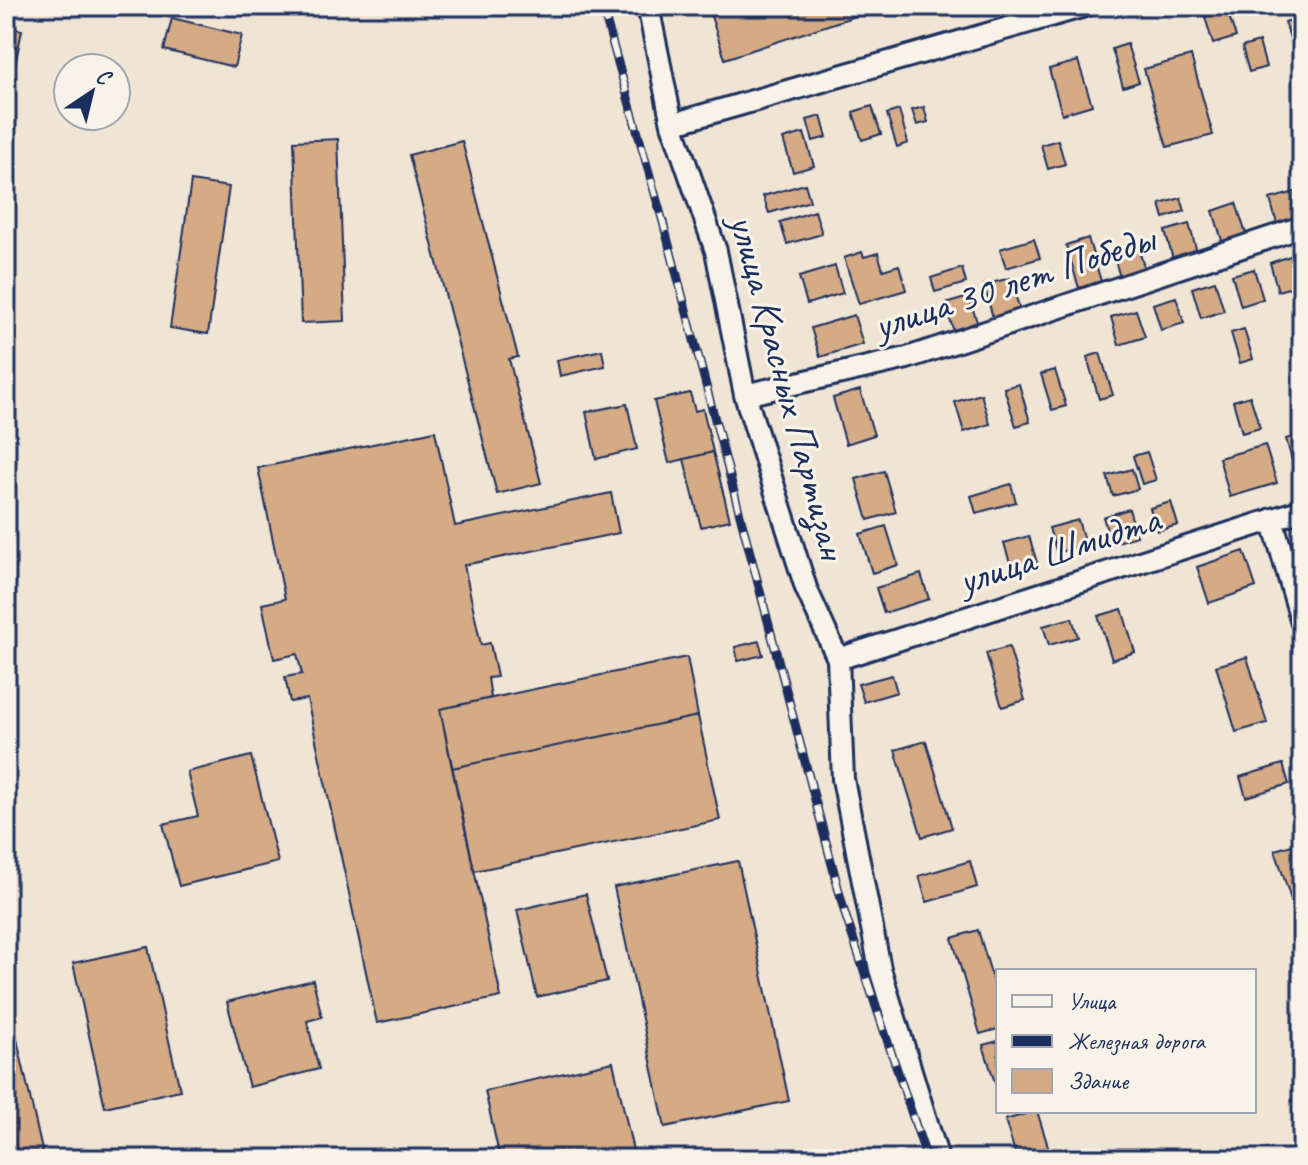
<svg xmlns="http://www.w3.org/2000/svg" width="1308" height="1165" font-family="Caveat,sans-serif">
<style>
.building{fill:#d5ab86;stroke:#1b2f5e;stroke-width:2}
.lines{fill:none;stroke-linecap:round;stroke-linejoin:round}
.minor-casing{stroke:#1b2f5e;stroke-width:26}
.minor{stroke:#f7f3e8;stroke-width:20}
.rail-casing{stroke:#1b2f5e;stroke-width:9}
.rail{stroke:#f7f3e8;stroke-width:6;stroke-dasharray:18;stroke-linecap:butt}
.labels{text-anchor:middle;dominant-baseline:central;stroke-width:6;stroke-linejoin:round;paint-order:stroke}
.street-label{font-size:40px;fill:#1b2f5e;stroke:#f7f3e8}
</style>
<rect width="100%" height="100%" fill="#f0e5d4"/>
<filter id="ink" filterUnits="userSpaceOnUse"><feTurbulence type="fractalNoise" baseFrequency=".0125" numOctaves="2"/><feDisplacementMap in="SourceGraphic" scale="16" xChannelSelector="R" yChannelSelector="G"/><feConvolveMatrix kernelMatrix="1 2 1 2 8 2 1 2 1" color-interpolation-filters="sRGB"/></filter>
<g filter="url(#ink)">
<!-- building -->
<path class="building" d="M720 6H852L855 16 725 59 709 10Z
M1227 10 1236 37 1213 44 1205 17Z
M172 18 242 35 234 67 164 50Z
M1295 19 1302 49 1294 51 1285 22Z
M6 27 22 30 8 101 6 100Z
M1259 42 1266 67 1249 72 1242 47Z
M1127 44 1139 82 1123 87 1112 49Z
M1191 56 1213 135 1167 147 1144 69Z
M1078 61 1092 105 1062 114 1049 69Z
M872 106 881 134 862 140 853 112Z
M924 107 928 122 917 125 912 110Z
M899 110 908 143 897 147 887 114Z
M821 116 827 137 813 141 807 120Z
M804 133 814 166 793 172 783 139Z
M338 139 345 321 301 323 294 141Z
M1058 140 1065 164 1048 169 1041 145Z
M462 141 518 357 509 359 541 483 497 494 409 155Z
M191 181 229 187 208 334 170 328Z
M805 184 810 201 769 213 763 196Z
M1302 190V217L1277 224 1270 199Z
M1181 198 1185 211 1164 218 1160 204Z
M1236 203 1247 237 1223 244 1213 211Z
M815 211 822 234 787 244 780 222Z
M1189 224 1197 252 1173 259 1165 231Z
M1088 238 1101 281 1079 288 1066 245Z
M1034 239 1040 258 1006 268 1000 249Z
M1137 244 1145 270 1120 277 1112 251Z
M862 252 864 257 878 253 883 270 899 265 906 290 859 304 844 258Z
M1293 255 1302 284 1278 291 1270 263Z
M835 266 843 293 807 304 799 277Z
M962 268 966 283 935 292 931 278Z
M1254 269 1263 299 1241 306 1232 275Z
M1010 278 1020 310 993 318 984 285Z
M1215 281 1224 311 1201 318 1192 288Z
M969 297 978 325 954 332 945 304Z
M1176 297 1184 323 1161 330 1153 304Z
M1136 310 1145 337 1119 345 1111 317Z
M854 315 863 344 820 357 811 328Z
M1244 329 1253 359 1240 363 1231 333Z
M602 350 605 366 560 376 557 360Z
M1100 353 1113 395 1099 399 1087 357Z
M1055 370 1066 406 1052 410 1041 374Z
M1019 384 1030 422 1016 426 1004 388Z
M860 390 874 435 846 444 833 398Z
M690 393 695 411 703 409 713 452 669 463 654 401Z
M981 394 990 424 964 432 955 402Z
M1250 396 1260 428 1242 433 1233 401Z
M627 404 637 449 596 459 586 412Z
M435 431 455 526 611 493 619 533 464 565 481 645 490 643 497 677 488 678 491 698 440 709 501 997 377 1023 307 699 290 702 285 677 302 674 297 654 274 659 262 604 285 599 258 468Z
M1302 434V476L1297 478 1286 439Z
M1265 445 1277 483 1230 497 1219 458Z
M713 452 730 520 701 527 684 459Z
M1147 452 1156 480 1142 484 1133 456Z
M1132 469 1138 489 1113 496 1107 476Z
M884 471 896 512 868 520 856 479Z
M1011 484 1016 502 976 513 971 496Z
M1171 502 1178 525 1157 531 1150 508Z
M1129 509 1137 536 1111 544 1103 517Z
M1078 520 1085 544 1057 553 1049 528Z
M886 526 898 565 872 573 860 534Z
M1029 536 1038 566 1013 573 1004 543Z
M1244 551 1256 587 1209 603 1197 567Z
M921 574 929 599 884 613 876 588Z
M1122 609 1135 652 1112 660 1098 616Z
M1072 618 1078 637 1049 645 1043 626Z
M759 641 763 655 738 661 735 647Z
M1009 647 1025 700 1002 707 986 653Z
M687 657 698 716 452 768 440 709Z
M1247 657 1267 723 1236 732 1216 666Z
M892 675 897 692 864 702 858 684Z
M698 716 720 820 474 871 452 768Z
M926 741 952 828 922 837 895 750Z
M251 756 278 862 179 886 163 824 198 816 187 772Z
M1283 764 1289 784 1246 797 1240 777Z
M1302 842V903L1293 906 1275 850Z
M738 861 789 1101 665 1127 614 887Z
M970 861 977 887 927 902 919 876Z
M586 894 607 981 537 997 517 910Z
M978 930 998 997V1029L980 1034 952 938Z
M148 947 180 1090 105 1107 73 963Z
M313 980 322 1017 307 1021 319 1069 249 1087 227 1002Z
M6 991 44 1159H6Z
M998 1041V1085L996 1086 983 1045Z
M613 1062 635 1159H500L485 1091Z
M1037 1111 1052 1159H1017L1005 1120Z"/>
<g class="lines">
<defs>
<path id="minor" d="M648 6 672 124 716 251 745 395 806 588 838 659 843 779 880 969 938 1159
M672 124 1085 6
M745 395 907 358 1302 227
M1272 519 1302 623
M838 659 1302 510"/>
</defs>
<!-- minor casing -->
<use href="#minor" class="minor-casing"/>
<!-- minor -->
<use href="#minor" class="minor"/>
<defs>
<path id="rail" d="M602 6 663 222 845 914 927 1159"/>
</defs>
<!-- rail casing -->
<use href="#rail" class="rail-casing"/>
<!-- rail -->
<use href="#rail" class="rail"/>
</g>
</g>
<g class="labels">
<!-- street labels -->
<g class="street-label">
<text transform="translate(1014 282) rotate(-18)">улица 30 лет Победы</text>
<text transform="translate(788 387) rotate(75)">улица Красных Партизан</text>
<text transform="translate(1059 550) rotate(-18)">улица Шмидта</text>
</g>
</g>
<!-- margin -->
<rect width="1308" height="1165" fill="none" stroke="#f7f3e8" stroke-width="32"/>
<rect x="16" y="16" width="1276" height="1133" fill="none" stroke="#1b2f5e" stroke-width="3" filter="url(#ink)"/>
<!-- legend -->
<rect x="996" y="969" width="260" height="144" fill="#f7f3e8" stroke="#9fa5b1" stroke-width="2"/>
<rect x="1012" y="995" width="40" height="12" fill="#f7f3e8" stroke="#9fa5b1" stroke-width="2"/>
<text x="1068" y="1009" font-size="24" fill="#1b2f5e">Улица</text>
<rect x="1012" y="1035" width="40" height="12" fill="#1b2f5e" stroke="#9fa5b1" stroke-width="2"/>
<text x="1068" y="1049" font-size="24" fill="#1b2f5e">Железная дорога</text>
<rect x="1012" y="1069" width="40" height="24" fill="#d5ab86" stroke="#9fa5b1" stroke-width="2"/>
<text x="1068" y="1089" font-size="24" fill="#1b2f5e">Здание</text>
<!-- north arrow -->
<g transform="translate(92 92) rotate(35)"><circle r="38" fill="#f7f3e8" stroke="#9fa5b1" stroke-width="2"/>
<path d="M0-6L14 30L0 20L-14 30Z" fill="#1b2f5e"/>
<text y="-12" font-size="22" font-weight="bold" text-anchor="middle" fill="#1b2f5e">С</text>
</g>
</svg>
